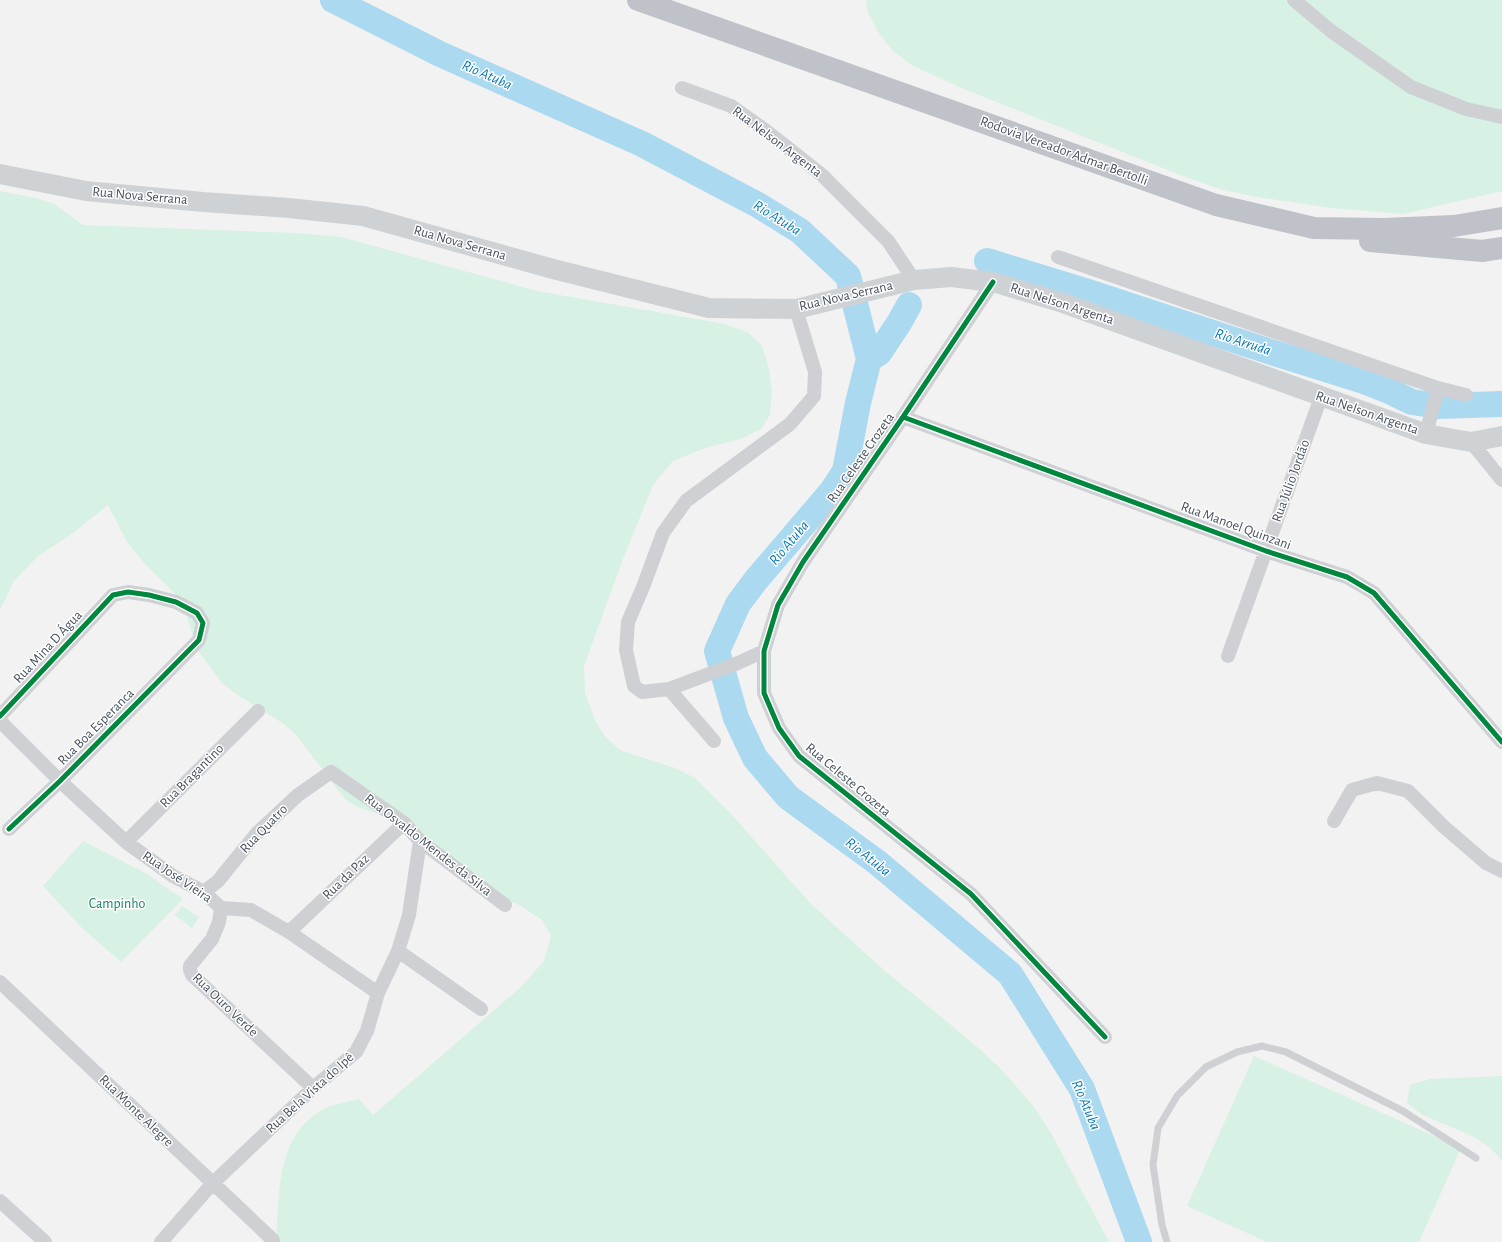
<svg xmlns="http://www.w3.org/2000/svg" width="1502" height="1242" font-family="'Alegreya Sans',sans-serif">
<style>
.green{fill:#d7f1e4}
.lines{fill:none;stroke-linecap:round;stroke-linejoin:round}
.river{stroke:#abd9f0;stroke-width:26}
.lane{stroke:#ced0d3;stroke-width:7}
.street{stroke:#ced0d3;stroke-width:14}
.secondary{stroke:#cfd2d5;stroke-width:20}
.highway{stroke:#bfc2c8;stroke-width:22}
.cycleway-casing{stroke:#fff;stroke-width:8}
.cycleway{stroke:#00873e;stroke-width:5}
.labels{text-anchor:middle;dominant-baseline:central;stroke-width:3;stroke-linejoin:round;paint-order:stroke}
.street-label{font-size:14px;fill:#485260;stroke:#fff}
.park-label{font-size:14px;fill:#15855b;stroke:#fff}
.water-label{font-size:15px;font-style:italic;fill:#0979b2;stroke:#fff}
</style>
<rect width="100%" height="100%" fill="#f3f2f2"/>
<!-- green -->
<path class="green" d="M866 0H1502V191L1403 214 1331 208 1256 197 1220 189 1183 176 966 90 913 66 893 51 878 32 867 10Z
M0 191 36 198 54 204 83 225 296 233 341 237 537 291 725 324 749 333 762 346 769 368 772 392 770 415 761 429 741 439 705 448 673 461 653 485 623 559 584 666 585 693 596 722 606 738 622 751 675 768 695 778 731 814 811 904 885 971 974 1044 1001 1069 1034 1107 1051 1133 1109 1242H276C280 1193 275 1133 326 1108 336 1103 349 1102 359 1099L373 1115 521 987 544 961 551 936 542 920 519 905 475 885 384 816 357 807 346 800 296 735 284 724 239 696 222 683 199 652 188 621 184 603 144 563 127 542 108 505 73 533 37 557 14 581 0 610Z
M83 841 147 874 183 899 121 962 83 929 43 886Z
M182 906 199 917 192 928 175 915Z
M1254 1056 1461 1148 1419 1242H1267L1187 1206Z
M1502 1076V1161C1484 1135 1452 1129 1425 1116 1419 1113 1413 1107 1407 1103L1410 1085 1430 1079Z"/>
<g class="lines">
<!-- river -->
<path class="river" d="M333 0 440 54 642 144 758 205 800 231 848 276 869 359 858 403 845 471 832 491 756 580 738 604 717 651 736 718 755 758 788 797 878 863 1010 974 1082 1089 1139 1242
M987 261 1088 292 1268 351 1361 380 1389 391 1412 402 1438 406 1502 404
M869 359 879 353 899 323 909 305"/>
<!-- lane -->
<path class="lane" d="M1167 1242 1162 1225 1153 1165 1158 1128 1177 1096 1206 1067 1237 1052 1262 1046 1286 1052 1403 1111 1476 1158"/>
<!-- street -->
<path class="street" d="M1294 0 1331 31 1411 87 1466 109 1502 117
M682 88 731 106 765 130 822 175 888 241 914 280
M1058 257 1438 388
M993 282 903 417 803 562 778 605 764 651V693L779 728 799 756 971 894 1105 1037
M903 417 1266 551 1347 577 1374 593 1502 742
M1426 434 1438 388 1466 395
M1471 442 1502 480
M764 651 738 663 669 689 642 692 634 686 626 650 628 622 643 587 663 533 686 501 790 424 814 396 815 372 796 309
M1228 656 1321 397
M669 689 714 741
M0 716 113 595 128 592 149 595 176 602 197 613 203 623 199 640 60 781 9 829
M0 721 60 781 126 842 173 876 204 892 221 908 251 910 289 932 378 993
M1334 821 1352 790 1377 783 1408 791 1443 826 1486 863 1502 871
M126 842 258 711
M204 892 218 881 257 833 298 795 331 772 404 823 420 841 505 905
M221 908 219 922 212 939 190 966V970L192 975 313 1088
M289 932 404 823
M398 951 481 1009
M0 982 273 1240
M0 1201 45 1242
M161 1242 212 1184 313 1088 356 1052 367 1031 378 993 398 951 409 915 420 841"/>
<!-- secondary -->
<path class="secondary" d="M0 174 86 191 203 202 289 208 363 216 553 269 709 308 796 309 914 280 951 277 993 282 1063 303 1426 434 1471 442 1502 436"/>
<!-- highway -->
<path class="highway" d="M638 0 1216 205 1314 228 1384 229 1454 226 1502 218
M1370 241 1482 251 1502 248"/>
<defs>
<path id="cycleway" d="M993 282 903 417 803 562 778 605 764 651V693L779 728 799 756 971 894 1105 1037
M903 417 1266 551 1347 577 1374 593 1502 742
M0 716 113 595 128 592 149 595 176 602 197 613 203 623 199 640 60 781 9 829"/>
</defs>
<!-- cycleway casing -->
<use href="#cycleway" class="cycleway-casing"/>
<!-- cycleway -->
<use href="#cycleway" class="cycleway"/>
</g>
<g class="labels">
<!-- street labels -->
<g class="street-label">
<text transform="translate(777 142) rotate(37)">Rua Nelson Argenta</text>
<text transform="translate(1064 151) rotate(20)">Rodovia Vereador Admar Bertolli</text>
<text transform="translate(140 196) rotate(5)">Rua Nova Serrana</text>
<text transform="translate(460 243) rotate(16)">Rua Nova Serrana</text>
<text transform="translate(846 296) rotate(-13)">Rua Nova Serrana</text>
<text transform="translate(1062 304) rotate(18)">Rua Nelson Argenta</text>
<text transform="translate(1367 413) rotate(19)">Rua Nelson Argenta</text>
<text transform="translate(861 458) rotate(-55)">Rua Celeste Crozeta</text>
<text transform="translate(1291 481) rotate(-70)">Rua Júlio Jordão</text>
<text transform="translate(1236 526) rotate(20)">Rua Manoel Quinzani</text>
<text transform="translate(48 647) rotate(-47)">Rua Mina D Água</text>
<text transform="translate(96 727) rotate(-45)">Rua Boa Esperanca</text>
<text transform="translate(192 776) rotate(-45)">Rua Bragantino</text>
<text transform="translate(848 780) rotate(40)">Rua Celeste Crozeta</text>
<text transform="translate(264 829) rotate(-46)">Rua Quatro</text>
<text transform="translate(428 845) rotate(38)">Rua Osvaldo Mendes da Silva</text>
<text transform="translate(177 877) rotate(34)">Rua José Vieira</text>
<text transform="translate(346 877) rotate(-44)">Rua da Paz</text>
<text transform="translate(225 1005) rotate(44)">Rua Ouro Verde</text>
<text transform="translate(310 1093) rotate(-42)">Rua Bela Vista do Ipê</text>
<text transform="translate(136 1111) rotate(44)">Rua Monte Alegre</text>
</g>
<!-- park labels -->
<g class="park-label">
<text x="117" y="904">Campinho</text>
</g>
<!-- water labels -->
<g class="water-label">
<text transform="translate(487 75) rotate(24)">Rio Atuba</text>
<text transform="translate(777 218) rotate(32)">Rio Atuba</text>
<text transform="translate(1243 342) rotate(18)">Rio Arruda</text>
<text transform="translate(789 543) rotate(-50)">Rio Atuba</text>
<text transform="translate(868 857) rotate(38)">Rio Atuba</text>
<text transform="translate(1086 1105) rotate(67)">Rio Atuba</text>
</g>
</g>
</svg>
